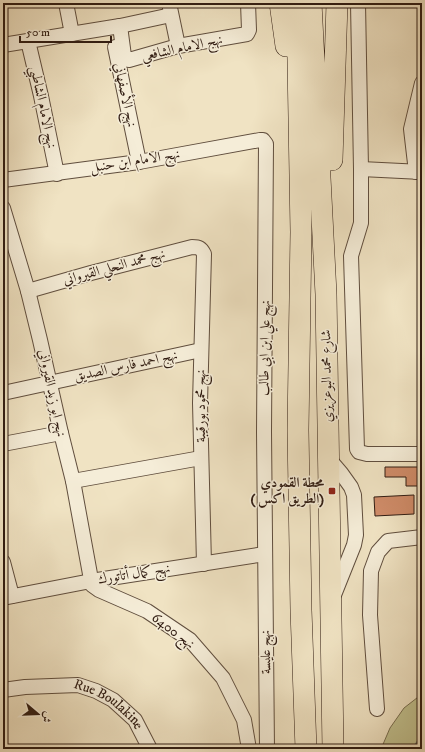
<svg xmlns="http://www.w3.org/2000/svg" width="425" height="752" font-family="'IM FELL DW Pica',Amiri,serif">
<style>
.green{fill:#c1c18f;stroke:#786e50}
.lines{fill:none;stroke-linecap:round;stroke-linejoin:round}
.stream{stroke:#707d73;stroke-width:3.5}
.building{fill:#d08c69;stroke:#301c12}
.minor-casing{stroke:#604e3e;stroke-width:16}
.highway-casing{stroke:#301c12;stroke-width:22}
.minor{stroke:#f5edd8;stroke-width:14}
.highway{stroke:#f0e3c3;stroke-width:21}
.poi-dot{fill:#8f2418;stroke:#f5edd8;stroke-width:1.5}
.labels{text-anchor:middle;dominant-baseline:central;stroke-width:3;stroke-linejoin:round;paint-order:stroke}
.street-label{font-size:14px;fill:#301c12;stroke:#f5edd8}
.poi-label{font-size:14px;font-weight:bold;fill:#301c12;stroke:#f5edd8;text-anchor:end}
</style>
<rect width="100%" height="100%" fill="#f0e3c3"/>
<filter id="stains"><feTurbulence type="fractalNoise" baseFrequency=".005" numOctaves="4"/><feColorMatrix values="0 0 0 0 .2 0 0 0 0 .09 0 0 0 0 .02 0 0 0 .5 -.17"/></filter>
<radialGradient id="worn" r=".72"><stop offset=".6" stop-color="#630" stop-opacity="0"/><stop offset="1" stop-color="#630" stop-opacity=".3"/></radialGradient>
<!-- green -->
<path class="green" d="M422 694V749H381L390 728 404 708Z"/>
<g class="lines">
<!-- stream -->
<path class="stream" d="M413 749 422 737"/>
</g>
<!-- building -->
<path class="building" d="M385 467H422V486H406V477H385Z
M414 495V514L375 516 374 497Z"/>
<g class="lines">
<defs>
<g id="minor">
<path d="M66 3 72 34"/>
<path d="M169 3 178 46"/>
<path d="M358 3 361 169V223L351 256 357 449 359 452 367 454H422"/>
<path d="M120 26 124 56 129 60 178 46 247 34 249 30 248 3"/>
<path d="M28 41 41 96 57 174"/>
<path d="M3 45 120 26 171 15"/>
<path d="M115 47 139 162"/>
<path d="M361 169 422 172"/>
<path d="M416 172 411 129 422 83"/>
<path d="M3 180 139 162 260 140H263L266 144 264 432 267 749"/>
<path d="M3 208 28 291 40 340 61 433 73 481 92 585 99 590 147 611 190 640 223 678 244 720 249 749"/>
<path d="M28 291 91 273 192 247C199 247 201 248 204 254L200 403 204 564"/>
<path d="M3 393 201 350"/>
<path d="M3 444 61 433"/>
<path d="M329 459 341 473 351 487 354 495 356 535 354 545 334 595"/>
<path d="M73 481 201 458"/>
<path d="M3 562 12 596"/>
<path d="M3 598 91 581 265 554"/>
<path id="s1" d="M3 690 25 687 78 685 96 691 113 700 135 720 150 749"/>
<path d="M377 709 370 615 371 571 378 552 388 541 422 537"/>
</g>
<path id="highway" d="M280 3 286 46
M297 3 301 232 298 430 301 610 306 749
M311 3 326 294 333 749
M332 160 337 3"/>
</defs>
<!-- minor casing -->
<use href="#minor" class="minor-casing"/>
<!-- highway casing -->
<use href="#highway" class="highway-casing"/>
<!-- minor -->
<use href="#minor" class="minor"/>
<!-- highway -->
<use href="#highway" class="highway"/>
</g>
<!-- markers -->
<rect class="poi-dot" x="328" y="487" width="8" height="8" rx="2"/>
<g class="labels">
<!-- street labels -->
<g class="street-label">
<text transform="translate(182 48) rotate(-12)">نهج الامام الشافعي</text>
<text transform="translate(125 95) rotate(78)">نهج الأصفهاني</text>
<text transform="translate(43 107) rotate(78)">نهج الامام الشاطبي</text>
<text transform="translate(135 161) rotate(-9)">نهج الامام ابن حنبل</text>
<text transform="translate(114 267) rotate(-15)">نهج محمد النحلي القيرواني</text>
<text transform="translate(265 348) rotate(-89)">نهج علي ابن ابي طالب</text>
<text transform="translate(126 366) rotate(-12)">نهج احمد فارس الصديق</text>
<text transform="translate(327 376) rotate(-91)">شارع محمد البوعزيزي</text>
<text transform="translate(52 393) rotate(78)">نهج ابو زيد القيرواني</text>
<text transform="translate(201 406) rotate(-90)">نهج محمود بورقيبة</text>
<text transform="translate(134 574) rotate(-9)">نهج كمال أتاتورك</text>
<text transform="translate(173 631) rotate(37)">نهج 6400</text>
<text transform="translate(266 652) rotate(-91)">نهج عليسة</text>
<text stroke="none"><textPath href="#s1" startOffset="112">Rue Boulakine</textPath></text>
</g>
<!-- poi labels -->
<g class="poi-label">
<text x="324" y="483">محطة القمودي<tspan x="324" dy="16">( الطريق اكس)</tspan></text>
</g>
</g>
<!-- margin -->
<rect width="425" height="752" fill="none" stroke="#f0e3c3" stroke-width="16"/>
<rect x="4" y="4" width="417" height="744" fill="none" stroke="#301c12" stroke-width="2"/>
<rect x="8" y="8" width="409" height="736" fill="none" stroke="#301c12"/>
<!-- north arrow -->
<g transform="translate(38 714) rotate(109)" stroke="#f5edd8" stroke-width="3" paint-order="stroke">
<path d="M0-3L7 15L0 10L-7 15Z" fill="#301c12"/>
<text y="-6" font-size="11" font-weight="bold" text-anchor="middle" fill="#301c12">ش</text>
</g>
<!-- scale -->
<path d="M20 36v6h91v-6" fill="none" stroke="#301c12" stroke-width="2"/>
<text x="26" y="36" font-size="12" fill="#301c12" stroke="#f5edd8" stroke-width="3" paint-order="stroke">50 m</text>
<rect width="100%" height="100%" filter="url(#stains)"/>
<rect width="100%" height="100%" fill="url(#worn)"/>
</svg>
